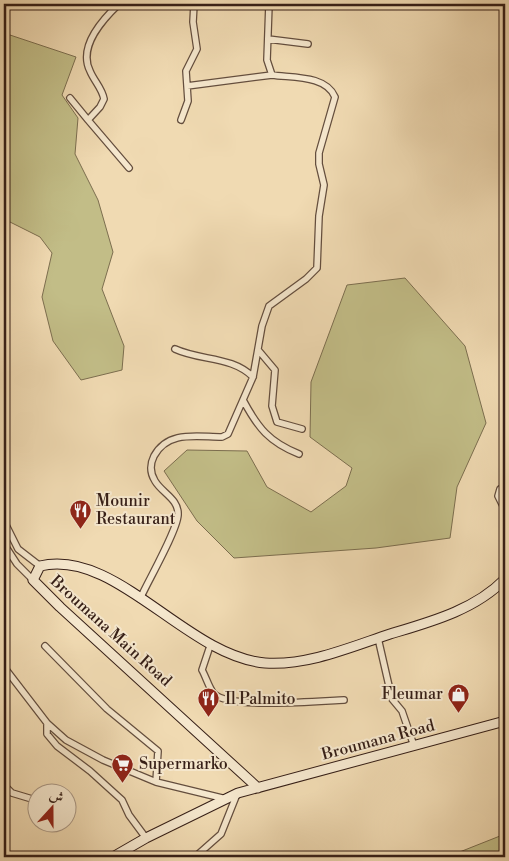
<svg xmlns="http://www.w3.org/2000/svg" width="509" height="861" font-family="'Libre Bodoni',Amiri,serif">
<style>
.green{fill:#c2bd87;stroke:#7c6e4f}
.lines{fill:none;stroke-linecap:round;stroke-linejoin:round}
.street-casing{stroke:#644e3e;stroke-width:8}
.secondary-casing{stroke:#361f17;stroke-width:11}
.street{stroke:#f5e7cd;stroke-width:5.5}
.secondary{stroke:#f5e7cd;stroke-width:9}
.labels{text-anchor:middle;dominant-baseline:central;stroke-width:4;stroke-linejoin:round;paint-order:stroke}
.poi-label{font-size:16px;fill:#361f17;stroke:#f5e7cd;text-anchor:start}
.street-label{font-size:16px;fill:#361f17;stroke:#f5e7cd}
</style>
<rect width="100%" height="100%" fill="#f0dab2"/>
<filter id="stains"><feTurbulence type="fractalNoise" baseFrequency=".004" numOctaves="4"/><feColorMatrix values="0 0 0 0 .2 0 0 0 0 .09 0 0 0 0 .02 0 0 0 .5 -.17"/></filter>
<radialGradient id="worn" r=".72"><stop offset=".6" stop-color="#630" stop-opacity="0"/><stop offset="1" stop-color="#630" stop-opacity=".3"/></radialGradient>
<!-- green -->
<path class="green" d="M4 33 76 57 62 95 78 118 75 154 98 200 113 252 102 289 124 346 122 370 81 380 53 341 42 297 52 253 40 237 10 222 4 227Z
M405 278 465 346 486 423 457 487 450 538 376 548 234 558 197 521 164 471 187 450 247 451 267 487 311 512 346 486 352 468 310 437 311 382 347 285Z
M505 834V857H447Z"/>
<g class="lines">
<defs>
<path id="street" d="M119 4C103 19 78 47 90 71 94 81 102 88 104 99L100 107 88 120 129 168
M268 39 308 44
M187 86 272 75
M70 98 88 120
M181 120 188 101 186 71 197 49 193 22 194 4
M175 349C201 361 232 356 253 377
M259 351 275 370 272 406 277 422 302 429
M243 400C258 428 269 442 299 454
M505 486 500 489 498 496 505 510
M4 521 18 549 40 566
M4 544 17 564 33 580
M140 599C148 581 177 531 178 515 179 499 162 493 155 481 150 473 150 464 154 456 168 430 197 437 222 437L228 434 253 377 262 326 269 306 306 279 317 268 319 216 324 185 319 164V153L335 97C326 75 292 78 272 75L267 60 269 4
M378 638 392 699 402 711 414 746
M211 643 202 670C206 677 209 688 214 694 230 709 320 701 344 700
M45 646 107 709 158 751 156 782
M4 667 47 723 66 740 103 760 156 782 226 799
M47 723V734L57 746 90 771 122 800 129 815 146 838
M4 785 12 793 32 799
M12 857H13
M195 857 221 834 237 794"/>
<path id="secondary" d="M258 788 60 607 33 580 40 566C116 548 186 656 265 663 307 666 351 647 390 634 430 622 475 610 505 579
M113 857 146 838 238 793 505 721"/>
</defs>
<!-- street casing -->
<use href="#street" class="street-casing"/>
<!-- secondary casing -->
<use href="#secondary" class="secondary-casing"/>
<!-- street -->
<use href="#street" class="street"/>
<!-- secondary -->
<use href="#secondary" class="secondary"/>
</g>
<!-- icons -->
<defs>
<symbol id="restaurant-pin" viewBox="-11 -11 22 30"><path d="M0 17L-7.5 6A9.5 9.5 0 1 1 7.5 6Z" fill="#8f2418" stroke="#f5e7cd"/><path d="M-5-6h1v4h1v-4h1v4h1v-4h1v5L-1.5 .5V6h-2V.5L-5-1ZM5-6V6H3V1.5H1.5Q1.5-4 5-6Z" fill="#fff"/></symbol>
<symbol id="shop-pin" viewBox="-11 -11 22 30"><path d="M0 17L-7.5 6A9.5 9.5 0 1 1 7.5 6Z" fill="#8f2418" stroke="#f5e7cd"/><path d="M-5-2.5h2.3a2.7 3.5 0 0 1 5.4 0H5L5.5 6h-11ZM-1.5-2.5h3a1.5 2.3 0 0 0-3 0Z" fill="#fff"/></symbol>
<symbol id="supermarket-pin" viewBox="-11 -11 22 30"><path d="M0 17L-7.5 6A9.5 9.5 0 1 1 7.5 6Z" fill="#8f2418" stroke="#f5e7cd"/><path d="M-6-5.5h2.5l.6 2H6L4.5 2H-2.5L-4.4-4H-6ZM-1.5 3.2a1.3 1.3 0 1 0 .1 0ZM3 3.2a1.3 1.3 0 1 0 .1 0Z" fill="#fff"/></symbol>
</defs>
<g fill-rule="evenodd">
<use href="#restaurant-pin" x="68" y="498" width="25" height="34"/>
<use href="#shop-pin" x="446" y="682" width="25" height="34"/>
<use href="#restaurant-pin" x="196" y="686" width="25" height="34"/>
<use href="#supermarket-pin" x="110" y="752" width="25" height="34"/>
</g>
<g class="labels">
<!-- poi labels -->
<g class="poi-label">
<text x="96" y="501">Mounir<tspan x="96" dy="18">Restaurant</tspan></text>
<text x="443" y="694" text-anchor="end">Fleumar</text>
<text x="225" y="699">Il Palmito</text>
<text x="139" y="764">Supermarko</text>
</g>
<!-- street labels -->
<g class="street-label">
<text transform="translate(111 631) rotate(42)">Broumana Main Road</text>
<text transform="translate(378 740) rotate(-15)">Broumana Road</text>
</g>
</g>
<!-- margin -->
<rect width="509" height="861" fill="none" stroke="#f0dab2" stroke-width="20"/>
<rect x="5" y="5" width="499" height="851" fill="none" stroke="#361f17" stroke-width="2.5"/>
<rect x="10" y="10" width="489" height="841" fill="none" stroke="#361f17"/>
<!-- north arrow -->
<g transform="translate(52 808) rotate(21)"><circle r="24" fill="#f5e7cd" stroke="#a99784"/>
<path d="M0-4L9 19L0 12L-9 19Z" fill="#8f2418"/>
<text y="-8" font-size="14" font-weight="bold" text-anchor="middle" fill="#361f17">ش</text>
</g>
<rect width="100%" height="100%" filter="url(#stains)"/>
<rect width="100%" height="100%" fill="url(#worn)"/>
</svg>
